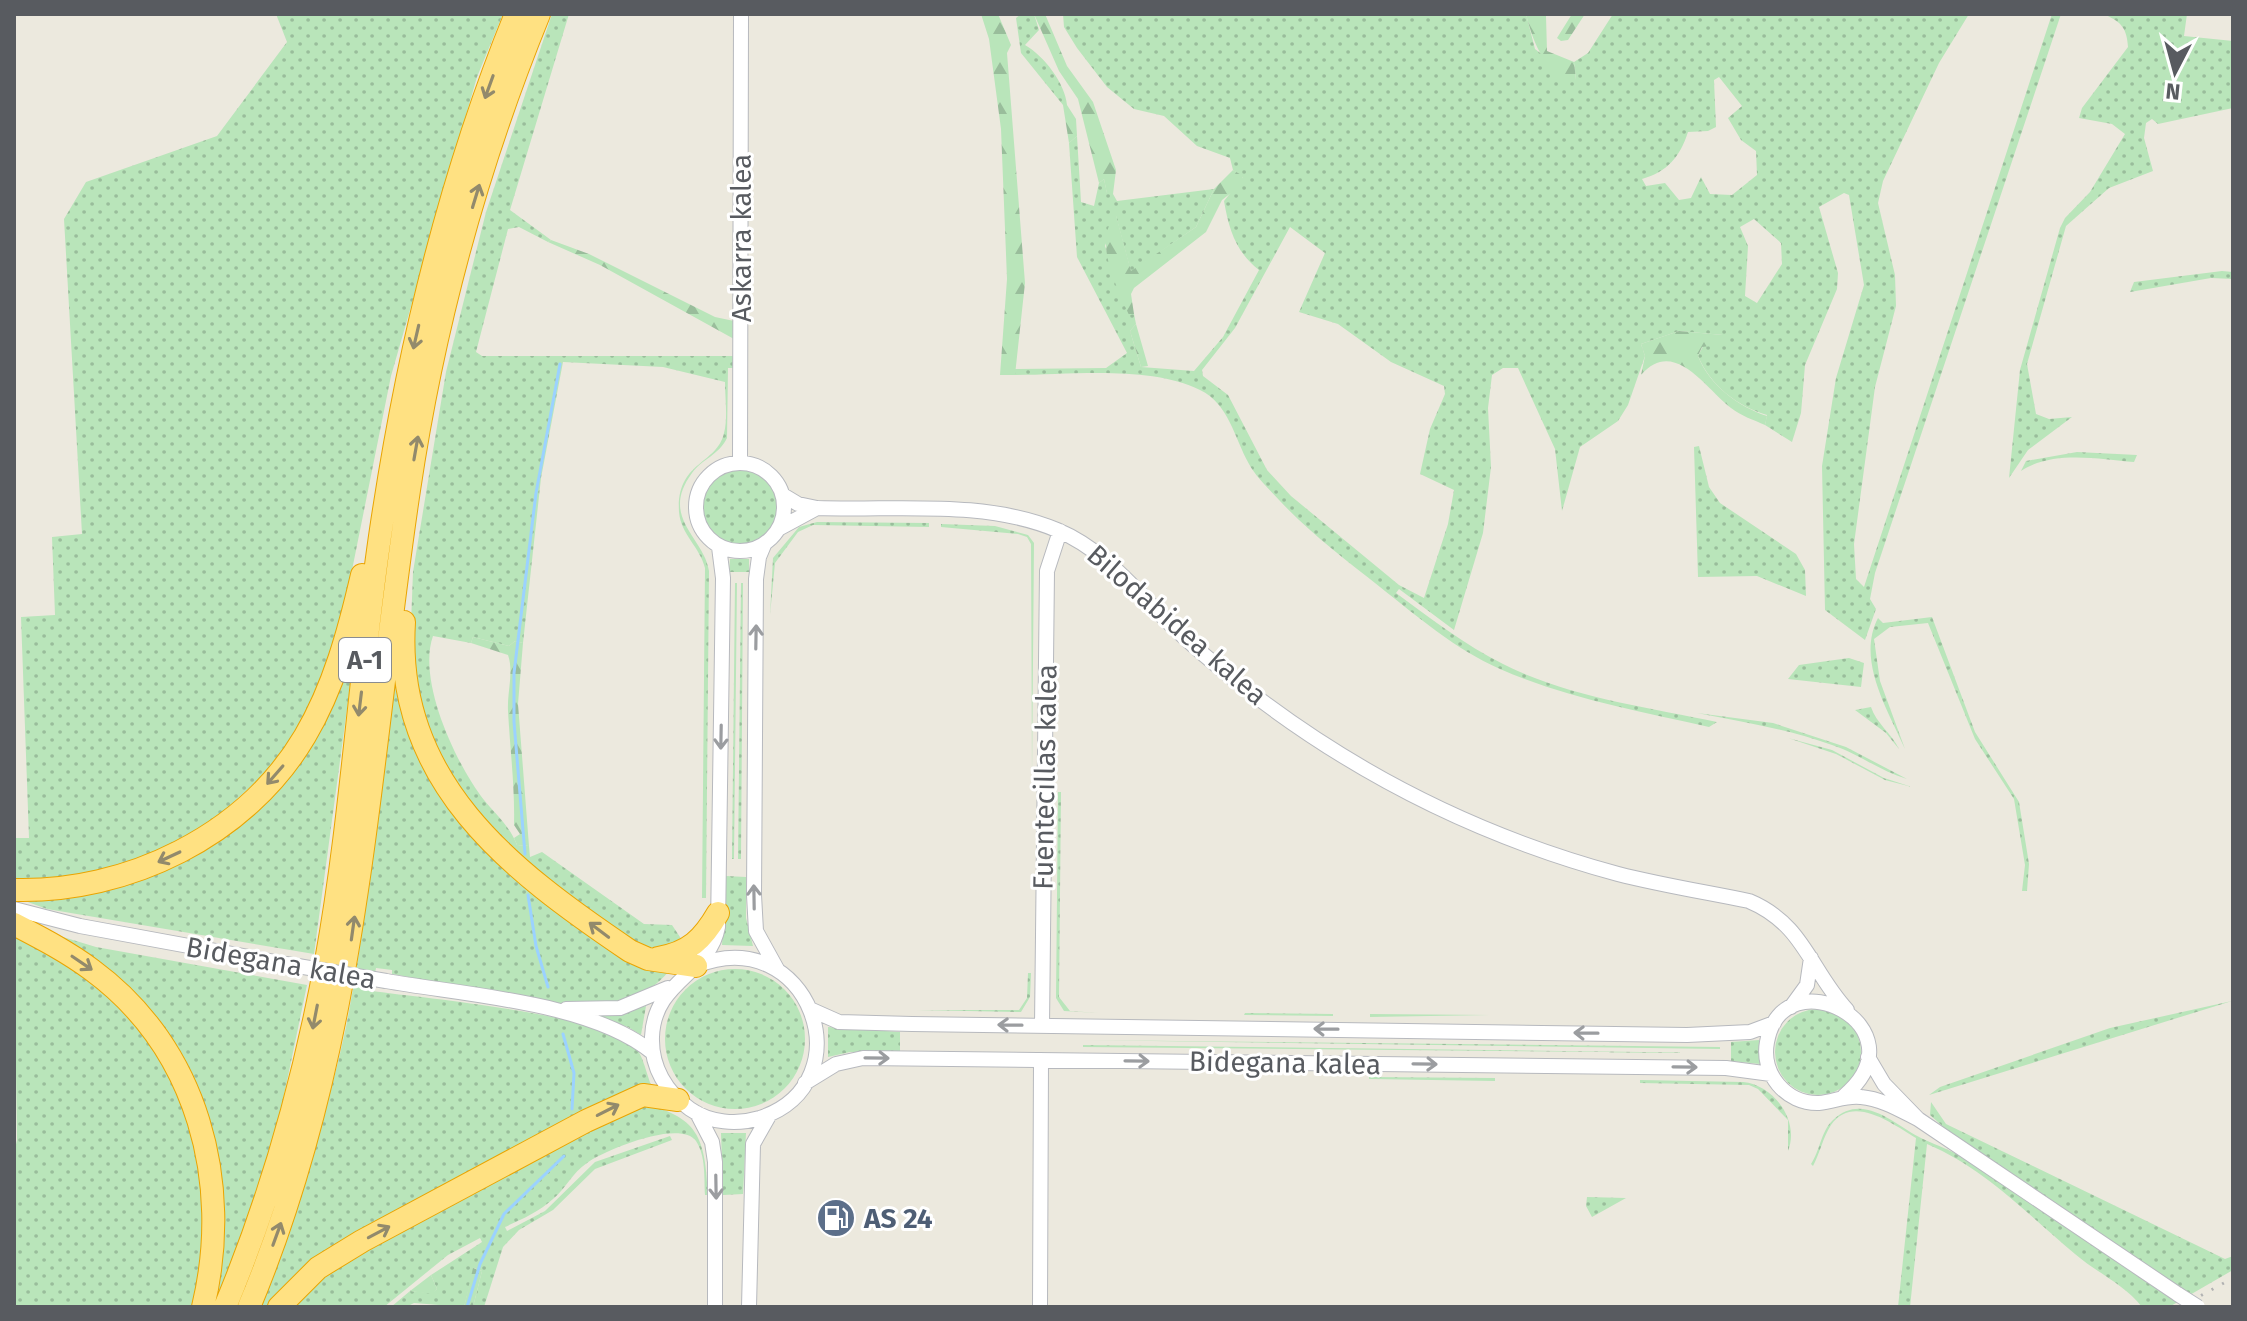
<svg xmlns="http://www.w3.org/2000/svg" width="2247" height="1321" font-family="'Fira Sans',sans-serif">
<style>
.grass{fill:url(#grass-dots);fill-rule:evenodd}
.forest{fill:url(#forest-firs)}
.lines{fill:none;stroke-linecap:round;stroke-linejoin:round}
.stream{stroke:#9bd2ff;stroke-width:3}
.minor-casing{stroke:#b7b9be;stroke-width:16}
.highway-casing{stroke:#eaa400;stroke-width:24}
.minor{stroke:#fff;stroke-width:14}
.highway{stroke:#ffe182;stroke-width:22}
.rail{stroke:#b1b2b2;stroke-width:3;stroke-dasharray:2 10;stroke-linecap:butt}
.minor-bridge-casing{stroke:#b7b9be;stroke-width:16;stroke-linecap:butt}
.minor-bridge{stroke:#fff;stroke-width:14}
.oneway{stroke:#928a6c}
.oneway2{stroke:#9b9da0}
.labels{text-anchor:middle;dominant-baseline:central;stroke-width:6;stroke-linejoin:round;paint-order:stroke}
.shield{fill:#fff;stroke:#8a8c90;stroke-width:2}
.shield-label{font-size:26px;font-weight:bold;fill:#585b60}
.street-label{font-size:28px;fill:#585b60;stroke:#fff}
.service-label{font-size:28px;font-weight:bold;fill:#4e5e75;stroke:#fff;text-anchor:start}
</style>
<defs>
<pattern id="grass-dots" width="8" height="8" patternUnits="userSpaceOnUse" patternTransform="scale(2)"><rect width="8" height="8" fill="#b9e5ba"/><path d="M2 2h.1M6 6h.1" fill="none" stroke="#99bd9b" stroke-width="1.8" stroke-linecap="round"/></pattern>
<pattern id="forest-firs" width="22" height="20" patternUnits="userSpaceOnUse" patternTransform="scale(2)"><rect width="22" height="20" fill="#b9e5ba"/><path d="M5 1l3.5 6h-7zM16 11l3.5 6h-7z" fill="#99bd9b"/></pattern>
</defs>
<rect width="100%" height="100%" fill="#ece9de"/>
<!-- grass -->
<path class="grass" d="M276 14H503L477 77 391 376 342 620 320 696 269 770 212 822 122 869 46 880 14 879V838H29L21 617 55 615 52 537 82 534 64 219 86 182 217 136 287 42Z
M552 14H569L510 210 551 240 548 242 519 227 508 229 476 352 482 356H734V368H728L727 438C719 455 702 459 692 473 659 518 704 537 709 571L706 898H702L705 568C700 547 681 535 679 512 676 461 717 465 724 433 728 418 725 398 725 382L663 367 563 362 541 478 523 643 515 641 509 646 473 637 471 643 433 636C417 681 456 764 484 800 497 816 509 825 517 845L529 846 530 857 542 852 644 924 672 925 684 943 650 948 634 945 494 837 430 745 410 650 413 572 446 372 486 212Z
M1021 14H1034L1039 30 1025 45C1044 56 1065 83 1067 105H1063L1021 53 1016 18Z
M1063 14H1526L1535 49 1576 80 1574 62 1588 53 1613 14H1969L1939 63 1883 181 1878 203 1895 275 1896 306 1875 387 1869 432 1854 544 1856 579 1864 587 2052 14H2061L1875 573 1870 599 1876 609 1865 640 1825 610 1822 466 1836 378 1864 285 1849 195 1844 193 1819 207 1838 273 1837 289 1805 365 1801 413 1792 442 1765 425 1767 415C1738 407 1710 385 1698 356L1703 346 1723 335 1679 331 1641 344 1645 356 1628 405 1618 421 1580 447 1562 511 1555 449 1518 368H1503L1492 375 1488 408 1491 467 1483 533 1454 630 1399 589 1396 593C1430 618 1465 645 1503 664 1568 697 1647 707 1717 722L1709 727C1639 711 1566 698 1500 669 1455 649 1418 617 1380 587 1346 560 1310 533 1280 501 1269 489 1256 477 1249 464 1234 437 1229 404 1200 390 1150 365 1070 375 1015 375V369L1106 368 1127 353 1077 257 1069 143 1077 136 1081 202 1094 206 1099 183 1104 179 1107 193 1113 194 1117 201 1214 189 1196 227 1131 272 1116 216 1105 246 1129 314H1134L1136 324 1130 331 1141 367 1194 371 1223 337 1259 270C1236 252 1229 230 1224 201L1243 177 1233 170 1230 158 1197 146 1164 116 1134 109 1107 87 1077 48 1064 27ZM1719 77 1742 106 1728 118 1741 140 1756 151 1757 175 1732 195 1710 194 1701 177 1691 198 1679 200 1665 183 1646 186 1642 179C1667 172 1680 157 1688 132L1708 131 1716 127 1714 80ZM1754 219 1781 243 1782 264 1757 303 1745 296 1748 246 1740 227ZM1290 227 1325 253 1299 312 1338 324 1391 362 1444 386 1445 394 1430 429 1420 474 1454 490 1448 524 1424 598 1399 585 1291 496 1267 470 1228 395 1203 376 1202 370 1235 328Z
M2103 14H2187L2184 36 2233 41V108L2158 124 2152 119 2146 123 2144 138 2153 171 2109 188 2066 226 2027 364 2036 414 2049 419 2072 417 2028 450 2009 478 2020 370 2060 228 2065 218 2090 192 2125 134 2112 124 2079 118 2082 108 2128 47C2127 27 2120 21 2103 14Z
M2222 271 2233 272V279L2211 278 2130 292 2134 282Z
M1699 446 1709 487 1720 503 1796 554 1805 570 1806 596 1757 576 1698 577 1694 447Z
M2077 452 2137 455 2134 462C2099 459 2052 450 2021 471L2026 461Z
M703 507a37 37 0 1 1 74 0a37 37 0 1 1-74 0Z
M817 522 929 523V527L813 525 798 532 775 563 770 615 773 558 799 527Z
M941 524 995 526 1028 535 1034 543 1032 778 1031 544 1027 537 1018 534 941 527Z
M730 559H749V572H729Z
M735 583H737L734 859H732Z
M741 583H743L741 859H738Z
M1932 617 1975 732 2019 802 2029 864 2027 891H2022L2025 865 2014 799 1975 739 1928 623 1890 627 1874 639 1880 681 1905 749C1888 710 1856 660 1878 618L1883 623Z
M356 642 314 954 47 909 14 897 81 894 244 820Z
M1849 658 1864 663 1861 687 1788 679 1799 665Z
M397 664 452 807 669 971C657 985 642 997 624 1001 561 1015 456 985 392 974V970L376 968 372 991C431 999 586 1013 631 1043 643 1051 646 1074 652 1087L573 1122 275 1307H259C292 1215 326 1123 346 1027 370 907 377 785 397 664Z
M1871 707C1876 723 1892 734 1899 749L1886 733 1855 710Z
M1697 713 1773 723 1846 747 1907 779C1880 771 1859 754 1832 745 1788 729 1743 722 1697 713Z
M1788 738 1832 750 1884 778 1912 787 1885 780 1836 754Z
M1058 792H1061L1059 997 1070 1011 1099 1013 1064 1011 1056 998Z
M726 876 746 877V918L753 946 722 945Z
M30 927 96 947 307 985 272 1153 216 1307 223 1253 179 1055Z
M14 932 48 949 129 1011 182 1092 207 1190 197 1307H14V1153L17 1140Z
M665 1039a70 70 0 1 1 140 0a70 70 0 1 1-140 0Z
M1028 973H1031L1030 997 1021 1012 916 1010H1019L1027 998Z
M2232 1001 1929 1095 1940 1087 2110 1028Z
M646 1006 641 1035 628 1027 594 1017Z
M1775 1052a43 43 0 1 1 86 0a43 43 0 1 1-86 0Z
M1245 1013 1333 1014V1016L1244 1015Z
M1370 1014 1490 1015 1370 1017Z
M828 1027 900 1032V1052H850L828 1057Z
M1083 1040 1720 1047V1049Z
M1759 1040 1760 1064 1731 1061V1042Z
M1083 1045 1720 1053 1083 1047Z
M1369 1077 1495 1078V1081L1369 1079Z
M1640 1080 1743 1082C1774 1085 1800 1121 1788 1151V1120L1758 1089 1749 1085 1640 1083Z
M1931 1102 1946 1124 2225 1259 2233 1256V1270L2169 1307H2142C2124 1284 2097 1273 2075 1254 2027 1214 1986 1169 1927 1144L1910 1307H1898L1916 1138C1894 1125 1853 1093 1831 1125 1823 1137 1820 1153 1813 1166L1811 1164C1820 1151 1821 1131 1833 1120 1864 1091 1895 1126 1923 1139 1938 1146 1953 1151 1968 1160L1958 1140 1930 1115Z
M639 1103C699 1116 705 1137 708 1195H705C704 1178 706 1156 696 1141 680 1119 605 1150 587 1163 572 1173 566 1188 553 1199 539 1212 522 1219 505 1227L507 1231 545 1211 595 1162 670 1136 672 1140 595 1169 553 1210 519 1230 503 1247 484 1307H473L482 1271 474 1268 464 1307 414 1303 406 1307H391L410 1291 432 1293 437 1289 431 1275 482 1242 480 1238 448 1255 384 1307H290L324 1275 360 1250Z
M721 1133H746L743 1194 723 1195Z
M1587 1197 1626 1198 1592 1217 1586 1206Z"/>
<!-- forest -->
<path class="forest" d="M981 14H998L1011 45 1007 53 1025 283 1015 375H1000L1007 279 1001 129 989 39Z
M1034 14H1045L1067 66 1093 102 1116 170 1113 194H1107L1104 179 1099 183 1078 99 1059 71Z
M1526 14H1551L1546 16 1547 51 1574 62 1576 80 1566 82C1541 61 1534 45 1526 14Z
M1572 14H1585L1568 40 1561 41 1557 38Z
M1063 105H1067L1076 119 1077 136 1069 143Z
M1233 170 1243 176 1241 185 1222 200 1206 232 1134 288 1131 294 1134 314 1129 315C1117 287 1092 241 1116 215L1131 271 1196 227 1214 189Z
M551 240 589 254 715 317 734 321V339L600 265 548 242Z
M1136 324 1148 366 1141 367 1130 331Z
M1679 331 1723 335 1725 344 1702 347 1698 356C1709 385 1739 407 1767 416L1765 425C1754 420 1741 416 1731 408 1705 388 1674 337 1641 375L1645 356 1641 344Z
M473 637 509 646 515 641 523 643 518 704 529 846 517 845 514 838 520 834 514 825C515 787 510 749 508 711 507 692 514 672 508 655L471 643Z
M473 1268 482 1271 473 1307H464Z
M431 1275 437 1289 432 1294 410 1291Z"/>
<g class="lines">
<!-- stream -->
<path class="stream" d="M525 854 514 722V673L536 493 560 364
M528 895 536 946 548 987
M563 1034 574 1073 572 1109
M467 1307 480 1264 504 1214 564 1156"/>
<defs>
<path id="minor" d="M696 507a44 44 0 1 1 88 0a44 44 0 1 1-88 0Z
M740 463 741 14
M783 495 798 504 817 508C895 511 983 499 1057 530 1105 550 1136 591 1172 626 1194 647 1218 667 1241 685 1353 773 1481 837 1618 874 1661 885 1705 892 1749 901 1804 924 1810 970 1847 1010
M780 528 817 508
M764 545 759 557 756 579 754 895 756 931 777 969
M14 909 80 926 286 964
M696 966C808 920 868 1082 760 1118 737 1125 710 1123 690 1109 666 1092 651 1067 652 1037 654 980 709 975 718 927L723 578 719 547
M386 981C464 995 592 1002 653 1053
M1791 1007 1807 985 1811 958
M566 1009 620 1008 668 988
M812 1010 839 1022 912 1024 1687 1035 1750 1032 1774 1023
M1042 1026 1047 571 1060 531
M1868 1057 1884 1084 1918 1119 2179 1295
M805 1083 836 1064 863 1058 1726 1068 1771 1074
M1844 1096C1926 1027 1783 954 1767 1042 1761 1074 1786 1104 1819 1103 1834 1102 1845 1095 1861 1097 1882 1099 1900 1110 1918 1119
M697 1113 712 1142 715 1162V1307
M749 1307 753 1144 770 1114
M1040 1307 1041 1060"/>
<path id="highway" d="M404 622C394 782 510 870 630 951L648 959 696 966
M14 890C127 893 246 836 305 736 334 687 349 631 362 575
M14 924C41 938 68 952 92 970 198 1048 233 1183 203 1307
M658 958C689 953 703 939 718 913
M225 1307C272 1195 304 1080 326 961 353 812 360 660 384 510 410 341 451 173 516 14
M249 1307C360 1042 367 770 409 490 433 328 477 166 539 14
M279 1307 318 1268 362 1241 586 1121 643 1095 678 1100"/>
</defs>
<!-- minor casing -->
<use href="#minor" class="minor-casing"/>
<!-- highway casing -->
<use href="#highway" class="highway-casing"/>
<!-- minor -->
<use href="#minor" class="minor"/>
<!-- highway -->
<use href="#highway" class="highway"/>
<!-- rail -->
<path class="rail" d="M2180 1307 2233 1278"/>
<defs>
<path id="minor-bridge" d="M286 964 386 981
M2179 1295 2198 1307"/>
</defs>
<!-- minor-bridge casing -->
<use href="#minor-bridge" class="minor-bridge-casing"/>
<!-- minor-bridge -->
<use href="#minor-bridge" class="minor-bridge"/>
</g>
<!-- one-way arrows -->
<defs><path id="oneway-shaft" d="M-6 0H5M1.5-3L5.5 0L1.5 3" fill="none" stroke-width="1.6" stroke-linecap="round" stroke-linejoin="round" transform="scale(2)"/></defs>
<g class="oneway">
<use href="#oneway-shaft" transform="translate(489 87) rotate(110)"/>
<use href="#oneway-shaft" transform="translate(476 196) rotate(-73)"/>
<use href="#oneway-shaft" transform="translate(416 337) rotate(103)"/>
<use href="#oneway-shaft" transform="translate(416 448) rotate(-80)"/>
<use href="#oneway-shaft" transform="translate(360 704) rotate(97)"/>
<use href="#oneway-shaft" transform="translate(275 775) rotate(131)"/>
<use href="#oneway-shaft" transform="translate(169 857) rotate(155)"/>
<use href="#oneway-shaft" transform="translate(353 928) rotate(-82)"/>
<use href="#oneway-shaft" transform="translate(599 930) rotate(-143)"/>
<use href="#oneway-shaft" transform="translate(82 963) rotate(34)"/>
<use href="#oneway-shaft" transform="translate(315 1017) rotate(101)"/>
<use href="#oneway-shaft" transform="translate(608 1110) rotate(-27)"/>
<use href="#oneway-shaft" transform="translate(379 1232) rotate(-28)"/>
<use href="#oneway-shaft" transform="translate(277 1234) rotate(-70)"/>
</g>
<g class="oneway2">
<use href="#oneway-shaft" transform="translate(756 637) rotate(-89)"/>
<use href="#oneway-shaft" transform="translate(721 737) rotate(91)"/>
<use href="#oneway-shaft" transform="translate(754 897) rotate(-91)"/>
<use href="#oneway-shaft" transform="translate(1010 1025) rotate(-179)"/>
<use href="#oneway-shaft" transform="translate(1326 1029) rotate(-179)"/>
<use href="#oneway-shaft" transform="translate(1586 1033) rotate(-179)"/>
<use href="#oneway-shaft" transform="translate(877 1058) rotate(1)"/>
<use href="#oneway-shaft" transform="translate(1137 1061) rotate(1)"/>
<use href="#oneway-shaft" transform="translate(1425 1064) rotate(1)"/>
<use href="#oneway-shaft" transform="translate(1685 1067) rotate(1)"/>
<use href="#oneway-shaft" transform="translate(716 1187) rotate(89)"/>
</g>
<!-- icons -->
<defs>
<symbol id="fuel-disc" viewBox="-11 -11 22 22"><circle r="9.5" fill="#5c6f8a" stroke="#fff"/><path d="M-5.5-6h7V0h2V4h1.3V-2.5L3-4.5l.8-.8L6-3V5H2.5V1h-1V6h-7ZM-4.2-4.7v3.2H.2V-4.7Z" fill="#fff"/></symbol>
</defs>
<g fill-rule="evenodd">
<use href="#fuel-disc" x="814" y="1196" width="44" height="44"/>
</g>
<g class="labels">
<!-- shield labels -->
<rect class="shield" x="339" y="638" width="52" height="44" rx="6"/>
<g class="shield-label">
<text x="365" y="660">A-1</text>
</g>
<!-- street labels -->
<g class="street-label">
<text transform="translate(741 238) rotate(-90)">Askarra kalea</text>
<text transform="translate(1177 625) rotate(41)">Bilodabidea kalea</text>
<text transform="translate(1045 777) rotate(-89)">Fuentecillas kalea</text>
<text transform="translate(281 963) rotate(10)">Bidegana kalea</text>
<text transform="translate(1285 1063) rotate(1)">Bidegana kalea</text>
</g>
<!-- service labels -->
<g class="service-label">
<text x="864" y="1218">AS 24</text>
</g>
</g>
<!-- border -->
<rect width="2247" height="1321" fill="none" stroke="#585b60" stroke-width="32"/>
<!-- north arrow -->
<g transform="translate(2175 72) rotate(186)" stroke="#ffffff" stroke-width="6" paint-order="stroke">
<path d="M0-6L14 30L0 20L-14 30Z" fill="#585b60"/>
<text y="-12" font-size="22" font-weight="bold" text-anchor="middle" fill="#585b60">N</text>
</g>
</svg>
